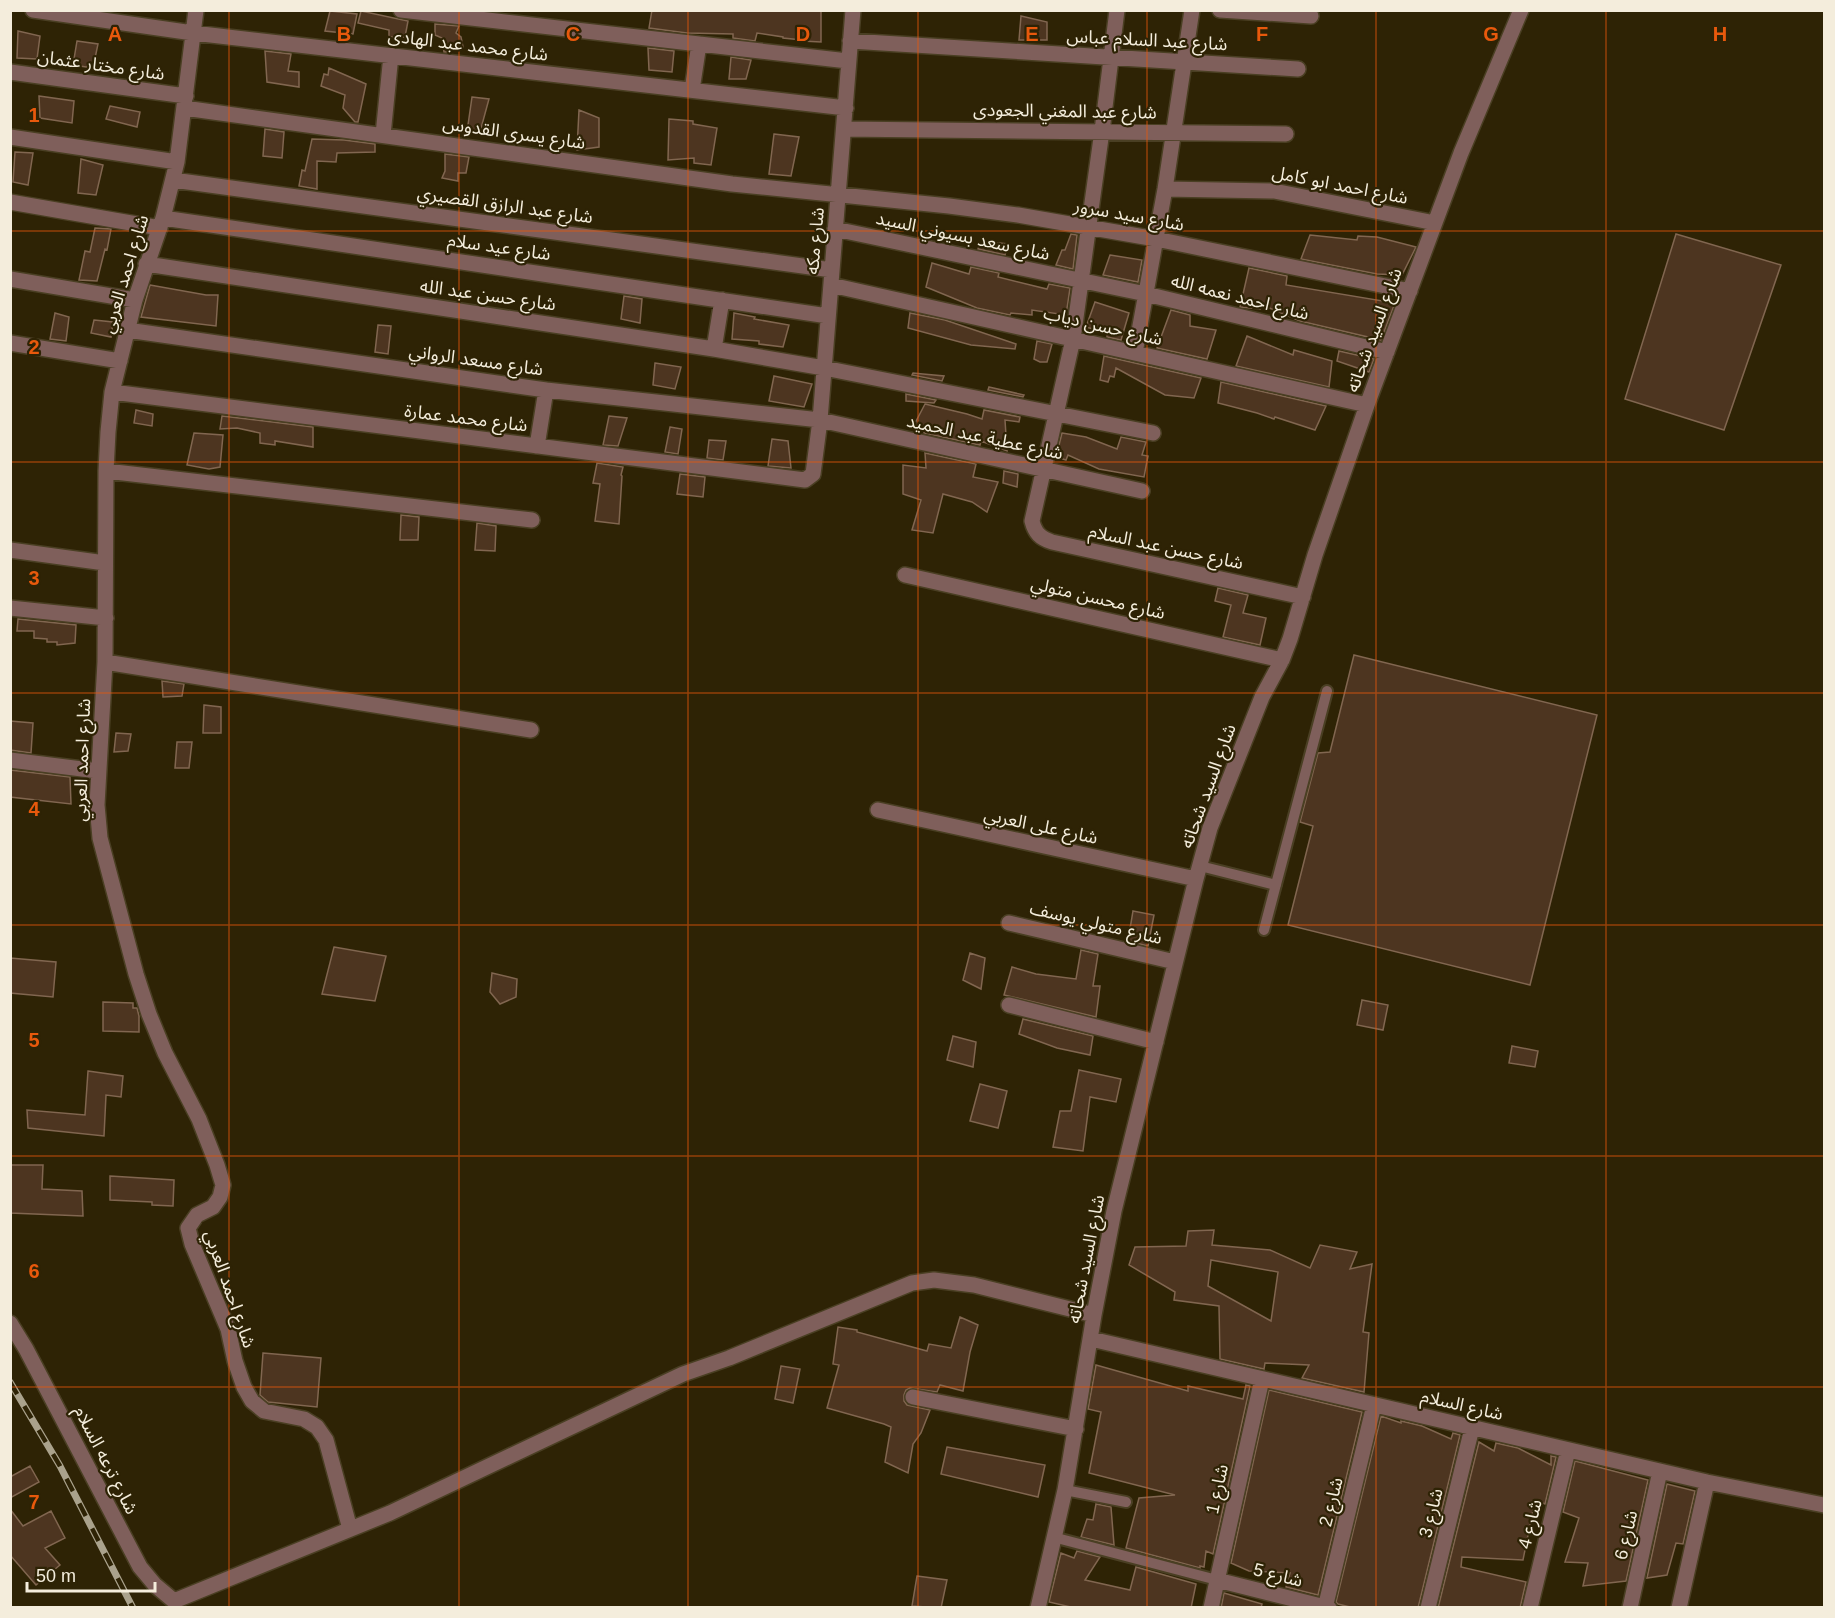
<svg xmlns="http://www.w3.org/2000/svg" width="1835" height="1618" font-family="Helvetica,'Noto Sans Arabic',sans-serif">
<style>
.building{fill:#4d3520;stroke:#816650;stroke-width:1.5;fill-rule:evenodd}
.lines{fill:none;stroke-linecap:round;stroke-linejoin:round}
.lane-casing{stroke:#4a3f23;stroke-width:14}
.street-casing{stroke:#4a3f23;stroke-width:18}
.lane{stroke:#7f5f5b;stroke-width:10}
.street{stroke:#7f5f5b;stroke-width:15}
.rail-casing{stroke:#aaa28c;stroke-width:7}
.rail{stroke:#2e2305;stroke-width:4.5;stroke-dasharray:14;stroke-linecap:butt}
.grid{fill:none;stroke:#e8590c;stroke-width:1.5;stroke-opacity:0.55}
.labels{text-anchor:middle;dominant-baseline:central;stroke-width:4.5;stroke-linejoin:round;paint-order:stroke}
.street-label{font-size:18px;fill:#f4eddc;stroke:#2e2305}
.grid-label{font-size:20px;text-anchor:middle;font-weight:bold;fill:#e8590c;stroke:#2e2305;stroke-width:4.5;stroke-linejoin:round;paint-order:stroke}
</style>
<rect width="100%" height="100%" fill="#2e2305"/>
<!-- building -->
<path class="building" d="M652 10H821V42L802 41V40L783 38V37L757 33 755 41 733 38V34L687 33 649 28Z
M330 11 357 14 353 34 325 31Z
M361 11 408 21 405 37H389V30L358 23Z
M1021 16 1047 22V40H1019Z
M435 24 459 26 456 33 461 37 463 47H450L447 52H444L442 38 435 35Z
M18 31 40 36 37 59 17 58Z
M77 41 98 44 93 68 73 65Z
M648 48 674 51 672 72 649 70Z
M265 51 291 54 288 71 299 72V87L267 82Z
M731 57 751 60 746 79H729Z
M329 68 366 84 358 122H355L343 108 345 95 321 86 324 74 328 75Z
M39 96 74 101 72 123 40 118Z
M472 97 489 99 480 132H467Z
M110 106 140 112 137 127 106 119Z
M579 110 599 118V147L577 150Z
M669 119 693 121V124L717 128 711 165 694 163V158L668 160Z
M265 129 284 132 282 158 263 156Z
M774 134 799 137 791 176 769 174Z
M312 139 344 140 375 144V152L337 153 336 162 317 161V189L299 186 302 170 305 171Z
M15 152 33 153 28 185 13 182Z
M445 154 469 157 466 173H458V181L442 178 445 171Z
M81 159 103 165 96 195 78 193Z
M95 228 111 229 107 250 105 249 97 281 79 280 85 251 90 252Z
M1071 234 1077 235 1073 269 1056 265 1062 250H1065Z
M1676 234 1781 265 1724 430 1625 399Z
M1310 235 1357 240 1358 236 1377 237 1416 247 1402 275 1377 274 1301 259Z
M999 243 1008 244 1005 255 978 249 980 244Z
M1110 255 1142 260 1138 282 1103 275Z
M932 263 969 274 971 267 999 273 998 277 1047 289 1049 284 1070 288 1066 315 1032 310V315L1011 313 1010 315 977 308 926 287Z
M1249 268 1287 276 1286 285 1395 303 1381 340 1300 321 1260 304V309L1240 307Z
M150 285 206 295H218L216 326 141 317Z
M624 296 642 299 640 323 621 319Z
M1095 302 1129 313 1121 340 1107 337V333L1086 327Z
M1171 310 1190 315V326L1216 330 1207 359 1157 348Z
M55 313 69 317 66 341 50 339Z
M734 313 755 317 754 319 789 325 783 347 759 344V341L732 339Z
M910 313 945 320 1016 344 1015 349 971 345 908 328Z
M94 320 113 322 111 337 91 333Z
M378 325 391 326 388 354 375 352Z
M1247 336 1293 355 1294 350 1332 361 1329 387 1236 366Z
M1037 341 1052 344 1047 362H1040L1034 359Z
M1339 351 1374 359 1369 372 1337 361Z
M1104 356 1201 378 1194 398 1165 395 1116 368 1114 377 1110 376 1108 382 1100 380Z
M655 363 681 367 675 389 653 385Z
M913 373 923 374 944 376 942 381 912 375Z
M774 376 812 384 804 407 769 401Z
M1221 382 1326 406 1315 430 1275 417 1274 419 1257 413 1218 403Z
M989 387 1024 395 1023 397 988 390Z
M906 394 936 400 934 403 906 401Z
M925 404 967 414 982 419 984 410 1020 417 1019 422 1005 420 1007 451 981 441 980 445 924 433V429L913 427Z
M136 410 153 414 152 426 134 423Z
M222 416 313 427V447L275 441V445L260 443V433L237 428 220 429Z
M609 416 627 418 618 446 603 445Z
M670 427 682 429 678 454 665 452Z
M194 433 223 435 220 467 209 469 187 465Z
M1062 433 1086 437 1117 449 1121 437 1146 442 1142 455 1148 456 1144 477 1099 469 1068 455 1066 460 1056 457Z
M772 439 788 441 791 468 768 466Z
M709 440 726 441 723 460 707 458Z
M925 453 976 464 973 477 998 482 987 512 972 502 943 494 933 533 912 530 921 500 903 494V465L926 468Z
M597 463 623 467 621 475 622 476 619 524 595 521 600 484 593 483Z
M1004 471 1018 474 1017 487 1003 483Z
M680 474 705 477 703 497 677 494Z
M401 515 419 517 418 540H400Z
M477 523 496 526 495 551 475 550Z
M1218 588 1248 595 1243 613 1266 618 1260 645 1223 637 1231 605 1215 601Z
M18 619 76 625 75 643 57 645V642H47V639L34 638V631H17Z
M1354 655 1597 715 1530 985 1288 925 1313 826 1300 822 1318 753 1330 752Z
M162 681 184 684 182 696 163 697Z
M204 705 221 707V733H203Z
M10 721 33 723 31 753 10 750Z
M116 733 131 734 128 751 114 752Z
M177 742H192L189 768H175Z
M10 770 70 777 71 804 10 797Z
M1133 911 1154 915 1148 946 1128 941Z
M334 947 386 956 375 1001 322 994Z
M1081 950 1098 954 1093 986H1100L1096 1017 1004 995 1012 967 1036 974 1076 979Z
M970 953 985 958 981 989 963 980Z
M10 958 56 962 53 997 10 993Z
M492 973 517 979 516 997 500 1004 490 992Z
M1362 1000 1388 1005 1383 1030 1357 1025Z
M103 1002 133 1003V1008H137L139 1016V1032L103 1031Z
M1023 1019 1093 1036 1090 1055 1057 1048 1019 1034Z
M953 1036 976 1042 973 1067 947 1060Z
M1512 1046 1538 1051 1535 1067 1509 1063Z
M1079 1070 1121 1079 1116 1102 1090 1097 1083 1151 1053 1147 1060 1111H1071Z
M88 1071 123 1076 121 1097 106 1095 104 1136 28 1128 27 1110 85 1115Z
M980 1084 1007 1091 998 1128 970 1121Z
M10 1165H43L42 1189 82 1191 83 1216 10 1213Z
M110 1176 174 1180 173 1206 152 1205V1202L110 1200Z
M1214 1230 1212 1245 1270 1250 1310 1268 1320 1245 1357 1252 1350 1269 1372 1264 1363 1332 1369 1333 1364 1392 1302 1378 1309 1365 1265 1363 1264 1369 1220 1359 1219 1306 1174 1300 1175 1292 1129 1265 1135 1247 1186 1246 1188 1231ZM1211 1260 1278 1272 1271 1321 1208 1286Z
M960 1317 978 1325 970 1352 963 1391 940 1385 937 1392 910 1388 906 1390 904 1395V1401L907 1405 930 1410 921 1433 913 1444 908 1473 885 1462 891 1427 884 1424 827 1408 839 1365 833 1364 838 1327 857 1330V1332L927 1351 929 1344 951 1348Z
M263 1353 321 1358 317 1407 268 1402 260 1395Z
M1096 1365 1188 1391V1386L1243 1399 1246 1385 1250 1386 1213 1554 1206 1551 1204 1567 1200 1566V1568L1126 1548 1139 1498 1175 1495 1089 1473 1101 1412 1088 1409Z
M781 1366 800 1369 793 1403 775 1399Z
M1269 1390 1362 1412 1318 1595 1286 1587 1290 1573 1249 1571 1231 1563Z
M1381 1416 1401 1423V1421L1422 1426 1451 1439 1453 1433 1460 1435 1418 1608H1354L1338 1604 1336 1602Z
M1479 1442 1494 1451 1496 1443 1518 1448 1551 1465V1456L1556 1457 1545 1504 1535 1500 1523 1560 1462 1557 1461 1567 1526 1582 1520 1608H1438Z
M947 1447 1045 1465 1038 1497 941 1474Z
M1575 1461 1648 1480 1626 1581 1583 1586 1588 1563 1565 1562 1579 1518 1563 1512Z
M30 1466 39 1482 10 1498V1477Z
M1667 1484 1695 1491 1683 1544 1676 1543 1667 1575 1647 1578Z
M1096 1504 1111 1507 1114 1545 1081 1537 1087 1519 1093 1520Z
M10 1509 23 1526 51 1511 65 1538 45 1548 60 1565 36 1585 10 1555Z
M1077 1551 1100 1557 1085 1580 1130 1590 1136 1567 1196 1584 1191 1608H1075L1049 1602 1061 1553 1074 1558Z
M917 1576 947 1580 941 1608 912 1606Z
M1224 1593 1262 1604 1261 1608H1221Z"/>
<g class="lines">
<defs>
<path id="lane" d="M1200 866 1276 885
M1264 930 1327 691
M1065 1490 1126 1502
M1053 1537 1217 1580"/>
<path id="street" d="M33 10 193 33 846 108
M196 10 177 162 163 218 135 300 112 392 108 432 106 471 105 662 97 805 100 838 136 974 149 1014 165 1053 199 1119 217 1165 223 1185 220 1197 213 1207 197 1215 188 1228 192 1244 228 1329 235 1361 244 1387 252 1401 264 1411 304 1419 317 1427 326 1440 350 1529
M401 10 848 61
M1117 10 1102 131 1073 339 1032 521C1035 533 1040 538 1052 542L1303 597
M1220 10 1311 16
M850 41 1298 69
M10 72 186 96
M692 90 699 44
M184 108 732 184 949 206 1018 215 1156 239 1410 291
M844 129 1286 134
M383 135 391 55
M10 137 177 162
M173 180 832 270
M1165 189 1274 191 1435 223
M10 202 160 228
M163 218 828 316
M835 229 1146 294 1387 352
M146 264 714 349 824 368 1153 433
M10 279 135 300
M831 285 1367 405
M127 330 546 390 820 420 1142 491
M10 343 120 361
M714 349 722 300
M1135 353 1165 189 1192 10
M112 392 805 480 813 474 820 420 853 10
M537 446 546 390
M106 471 532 520
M10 550 105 563
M905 575 1282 660
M10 608 106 618
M105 662 531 730
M10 760 98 771
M878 810 1196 879
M1009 923 1175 962
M1009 1005 1156 1042
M10 1323 26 1349 140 1567 155 1585 174 1601 176 1608
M1091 1339 1707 1482 1824 1505
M913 1397 1076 1429
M1217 1580 1329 1608
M174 1601 390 1513 683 1374 729 1358 912 1283 934 1280 974 1285 1094 1315
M1038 1608 1065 1490 1094 1315 1114 1211 1196 879 1210 828 1262 697 1282 660 1290 639 1315 555 1367 405 1461 153 1521 10
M1211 1608 1262 1379
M1325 1608 1374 1405
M1428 1608 1472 1428
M1530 1608 1568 1450
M1630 1608 1660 1471
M1679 1608 1707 1482"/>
</defs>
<!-- lane casing -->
<use href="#lane" class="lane-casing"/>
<!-- street casing -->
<use href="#street" class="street-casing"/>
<!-- lane -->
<use href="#lane" class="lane"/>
<!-- street -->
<use href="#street" class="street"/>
<defs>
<path id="rail" d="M10 1382 60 1466 133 1608"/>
</defs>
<!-- rail casing -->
<use href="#rail" class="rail-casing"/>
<!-- rail -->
<use href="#rail" class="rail"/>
</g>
<!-- grid -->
<path class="grid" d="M229 10V1608M459 10V1608M688 10V1608M918 10V1608M1147 10V1608M1376 10V1608M1606 10V1608M10 231H1824M10 462H1824M10 693H1824M10 925H1824M10 1156H1824M10 1387H1824"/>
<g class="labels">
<!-- street labels -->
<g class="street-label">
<text transform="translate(1147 40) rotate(3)">شارع عبد السلام عباس</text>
<text transform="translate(468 45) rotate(7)">شارع محمد عبد الهادى</text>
<text transform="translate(101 65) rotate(8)">شارع مختار عثمان</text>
<text transform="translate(1065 111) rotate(1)">شارع عبد المغني الجعودى</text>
<text transform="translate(514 133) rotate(8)">شارع يسرى القدوس</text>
<text transform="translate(1340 185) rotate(11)">شارع احمد ابو كامل</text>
<text transform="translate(505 205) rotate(8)">شارع عبد الرازق القصيري</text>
<text transform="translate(1129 215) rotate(10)">شارع سيد سرور</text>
<text transform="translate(963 236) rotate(12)">شارع سعد بسيوني السيد</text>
<text transform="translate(815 241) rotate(-85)">شارع مكه</text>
<text transform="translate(499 247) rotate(8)">شارع عيد سلام</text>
<text transform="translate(125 274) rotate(-73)">شارع احمد العربي</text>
<text transform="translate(488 295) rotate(8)">شارع حسن عبد الله</text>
<text transform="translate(1240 297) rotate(14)">شارع احمد نعمه الله</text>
<text transform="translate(1103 326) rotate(13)">شارع حسن دياب</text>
<text transform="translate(1374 330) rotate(-70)">شارع السيد شحاته</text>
<text transform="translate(476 360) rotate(8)">شارع مسعد الرواني</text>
<text transform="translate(466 418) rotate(7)">شارع محمد عمارة</text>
<text transform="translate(985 437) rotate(12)">شارع عطية عبد الحميد</text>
<text transform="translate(1166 547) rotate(12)">شارع حسن عبد السلام</text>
<text transform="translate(1098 598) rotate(13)">شارع محسن متولي</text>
<text transform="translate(82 760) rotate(-88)">شارع احمد العربي</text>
<text transform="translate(1208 786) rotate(-70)">شارع السيد شحاته</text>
<text transform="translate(1041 826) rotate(12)">شارع على العربي</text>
<text transform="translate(1096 923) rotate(13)">شارع متولي يوسف</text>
<text transform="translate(1086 1259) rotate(-79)">شارع السيد شحاته</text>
<text transform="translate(230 1289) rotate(71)">شارع احمد العربي</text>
<text transform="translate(1462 1405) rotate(13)">شارع السلام</text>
<text transform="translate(106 1460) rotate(63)">شارع ترعه السلام</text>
<text transform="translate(1217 1489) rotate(-78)">شارع 1</text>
<text transform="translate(1331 1502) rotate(-76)">شارع 2</text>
<text transform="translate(1431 1513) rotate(-76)">شارع 3</text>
<text transform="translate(1530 1524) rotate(-76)">شارع 4</text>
<text transform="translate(1626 1535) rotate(-77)">شارع 6</text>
<text transform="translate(1278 1575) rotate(14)">شارع 5</text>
</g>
</g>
<g class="grid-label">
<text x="115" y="41">A</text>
<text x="344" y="41">B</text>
<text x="573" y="41">C</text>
<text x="803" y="41">D</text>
<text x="1032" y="41">E</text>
<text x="1262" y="41">F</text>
<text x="1491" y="41">G</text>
<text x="1720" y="41">H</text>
<text x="34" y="122">1</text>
<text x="34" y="354">2</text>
<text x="34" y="585">3</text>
<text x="34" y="816">4</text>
<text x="34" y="1047">5</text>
<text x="34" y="1278">6</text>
<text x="34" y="1509">7</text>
</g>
<!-- border -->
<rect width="1835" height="1618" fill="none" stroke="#f4eddc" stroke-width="24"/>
<!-- scale -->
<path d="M27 1582v9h128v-9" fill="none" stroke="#f4eddc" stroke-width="3"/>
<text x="36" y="1582" font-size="18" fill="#f4eddc" stroke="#2e2305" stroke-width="4.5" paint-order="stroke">50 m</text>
</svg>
